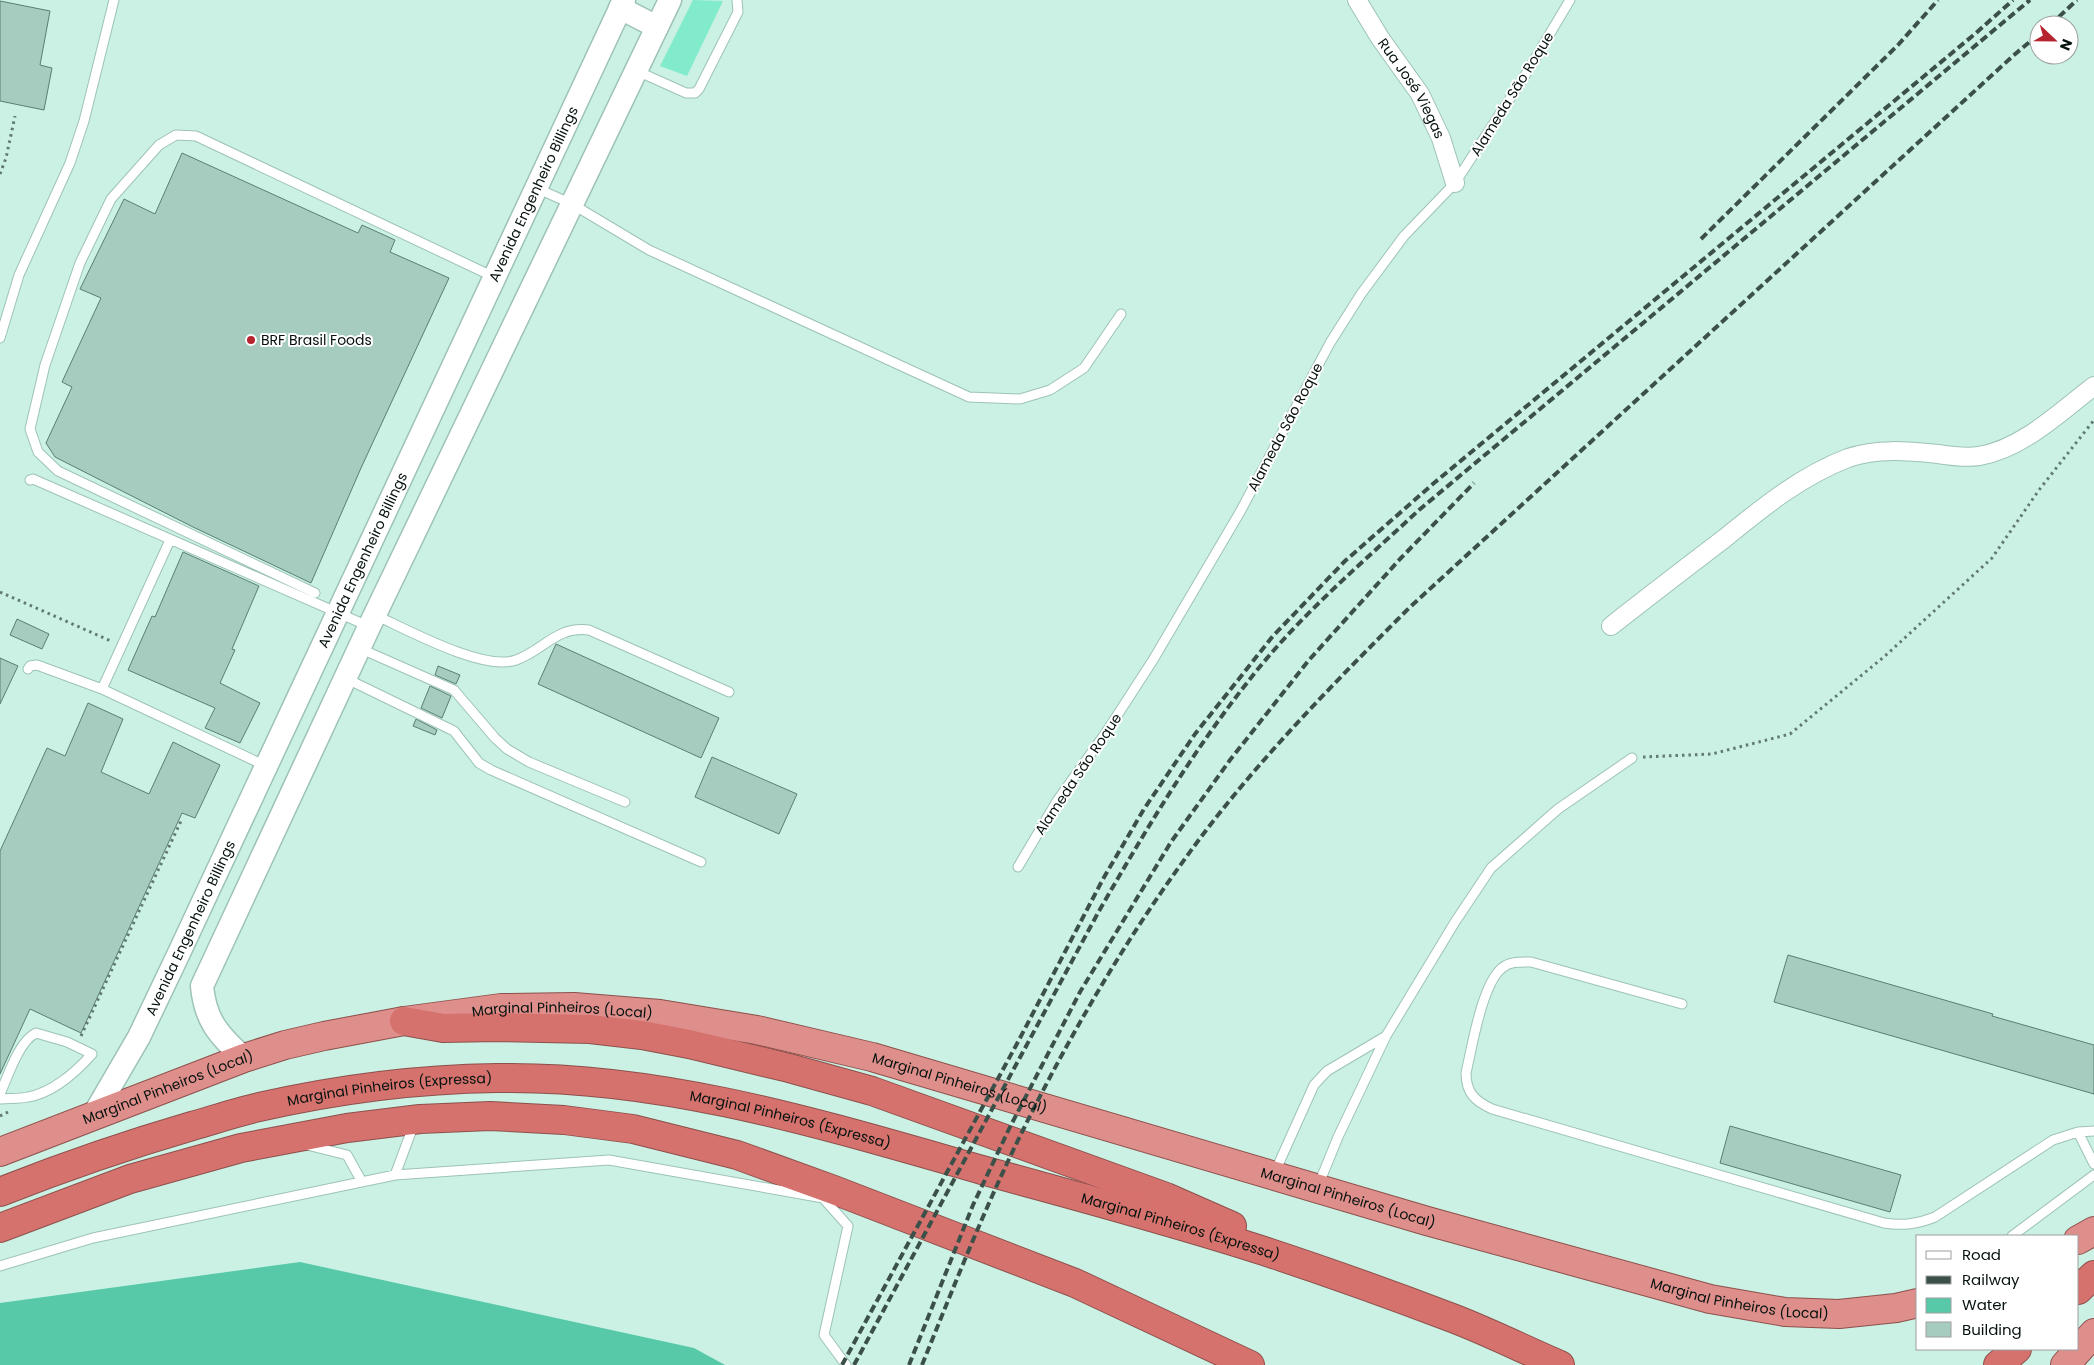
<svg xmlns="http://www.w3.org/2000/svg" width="2094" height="1365" font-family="Poppins,sans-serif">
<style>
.green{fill:#81ebcb}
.water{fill:#57c9a9}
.building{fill:#a5ccbe;stroke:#5a7f72}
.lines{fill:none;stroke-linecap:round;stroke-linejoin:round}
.service-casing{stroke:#9dc3b6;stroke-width:11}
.minor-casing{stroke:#9dc3b6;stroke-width:20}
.tertiary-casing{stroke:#9dc3b6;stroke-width:25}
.trunk-casing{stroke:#8d504c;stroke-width:30}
.motorway-casing{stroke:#8d504c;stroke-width:30}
.path{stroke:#617a72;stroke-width:3;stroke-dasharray:2.5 4;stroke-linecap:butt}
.service{stroke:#fff;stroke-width:9}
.minor{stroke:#fff;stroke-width:18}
.tertiary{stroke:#fff;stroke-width:22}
.trunk{stroke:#de8e8b;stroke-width:28}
.motorway{stroke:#d6726e;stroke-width:28}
.rail{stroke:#3c504a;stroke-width:4;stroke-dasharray:8 4;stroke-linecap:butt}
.poi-dot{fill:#b5242f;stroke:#fff;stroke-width:2}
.labels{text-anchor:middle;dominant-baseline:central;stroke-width:4;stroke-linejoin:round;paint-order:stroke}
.street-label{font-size:14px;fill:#05120e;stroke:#fff}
.poi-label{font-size:14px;fill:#05120e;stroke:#fff;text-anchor:start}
</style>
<rect width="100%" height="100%" fill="#caf1e3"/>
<!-- green -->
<path class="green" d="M693 0 723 1 687 76 660 66Z"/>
<!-- water -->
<path class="water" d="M300 1262 694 1348 725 1365H0V1303Z"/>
<!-- building -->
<path class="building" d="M0 1 50 11 40 65 52 68 44 110 0 101Z
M182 153 358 233 362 225 395 240 390 252 449 278 361 468 311 583 193 527 55 457 46 443 72 387 62 382 101 298 80 289 124 199 155 214Z
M183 552 259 586 232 649 235 650 220 683 260 703 240 743 205 728 215 708 128 670 152 616 155 617Z
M17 619 49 634 42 649 10 635Z
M556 644 719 718 701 758 538 684Z
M0 658 18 666 0 704Z
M438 666 460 675 456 684 435 675Z
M430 686 451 696 442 718 421 708Z
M88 703 123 719 101 772 149 794 173 742 220 765 195 818 182 813 81 1033 30 1009 0 1074V851L47 748 65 756Z
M416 719 437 730 435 735 413 726Z
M712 757 797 794 779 834 695 797Z
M1788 955 1993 1014 1992 1016 2094 1045V1094L1774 1002Z
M1730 1126 1901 1175 1890 1212 1720 1163Z"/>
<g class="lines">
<defs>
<path id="service" d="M637 71 686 93H695L699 89 738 12 737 0
M536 188 572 204 649 250 969 397 1020 399 1050 390 1084 368 1121 314
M0 338 19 275 70 163 84 121 114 0
M30 480 33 479 368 626
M315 593 58 471 38 452 30 429 45 365 80 263 111 199 159 145 176 135 196 136 494 277
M375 615C406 629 484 672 516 660 544 650 556 626 589 630L729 692
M359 648 454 690 495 738 507 749 529 762 625 802
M28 669 30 666 37 665 102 689 266 766
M345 678 454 731 479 763 491 770 701 862
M102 689 170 540
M1018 867 1057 801 1107 731 1153 660 1240 512 1330 343 1361 294 1404 236 1455 183 1524 77 1570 0
M1682 1004 1531 962C1521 962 1510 961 1502 968 1482 984 1472 1047 1466 1073 1466 1093 1475 1101 1492 1109L1884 1223C1903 1226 1917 1224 1935 1217L2053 1140 2078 1132 2094 1131
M0 1094C8 1076 19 1041 36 1033L67 1042 92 1054C76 1072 52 1093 28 1097 19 1099 9 1098 0 1099
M2078 1132 2094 1164
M307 1145 347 1155 362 1182
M1274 1174 1314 1085 1327 1071 1386 1036
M395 1175 414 1124
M1318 1186 1338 1137 1386 1036 1455 922 1491 868 1558 809 1632 758
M2012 1236 2094 1175
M0 1266 93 1238 395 1175 609 1160 823 1198 848 1226 824 1335 846 1365"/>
<g id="minor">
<path id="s1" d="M1357 0 1380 38 1420 94 1441 138 1455 183"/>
<path d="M1611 626C1649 596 1687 567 1725 538 1763 507 1801 476 1848 458 1877 448 1908 451 1938 454 1951 456 1966 458 1979 456 2022 449 2060 412 2094 386"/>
</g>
<g id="tertiary">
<path d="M620 8 657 27"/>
<path d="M244 1058C219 1036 205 1020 202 986L369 627 670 0"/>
<path id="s2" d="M93 1116 139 1037 179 953 624 0"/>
</g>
<g id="trunk">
<path id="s3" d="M0 1152 244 1058 285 1045 324 1036 404 1021 501 1008 574 1007 660 1014 757 1030 872 1057 1427 1221 1710 1299 1785 1312 1839 1314 1896 1308 1918 1303"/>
<path d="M2078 1240 2094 1231"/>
<path d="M2065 1365 2094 1333"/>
</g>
<g id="motorway">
<path d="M404 1021 443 1028 497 1027 590 1029 642 1035 689 1044 789 1068 872 1091 1166 1197 1232 1226"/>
<path id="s4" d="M0 1192C63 1167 127 1145 192 1126 213 1120 234 1113 255 1108 333 1090 416 1079 497 1078 663 1075 824 1125 982 1170 1076 1196 1171 1221 1264 1251 1328 1272 1392 1295 1455 1319 1491 1333 1525 1350 1560 1365"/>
<path d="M0 1228 130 1179 241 1148 347 1128 420 1119 490 1116 564 1120 633 1129 737 1155 834 1190 1075 1283 1250 1365"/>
<path d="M2078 1290 2094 1275"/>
<path d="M1998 1365 2017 1349"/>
</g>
</defs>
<!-- service casing -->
<use href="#service" class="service-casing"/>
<!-- minor casing -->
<use href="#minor" class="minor-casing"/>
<!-- tertiary casing -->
<use href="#tertiary" class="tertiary-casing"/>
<!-- trunk casing -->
<use href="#trunk" class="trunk-casing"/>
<!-- motorway casing -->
<use href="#motorway" class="motorway-casing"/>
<!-- path -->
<path class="path" d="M0 174 6 158 15 116
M0 592 111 641
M1643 757 1712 754 1790 734 1885 656 1992 558 2039 490 2094 420
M81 1036 181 821
M0 1116 8 1112"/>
<!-- service -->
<use href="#service" class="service"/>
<!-- minor -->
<use href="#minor" class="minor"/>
<!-- tertiary -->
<use href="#tertiary" class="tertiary"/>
<!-- trunk -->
<use href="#trunk" class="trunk"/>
<!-- motorway -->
<use href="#motorway" class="motorway"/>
<!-- rail -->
<path class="rail" d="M2050 25 2077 0
M1701 239 1898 45 1938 0
M842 1365 1019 1040 1103 879 1144 809 1195 734 1273 636 1345 561 1434 483 1976 33 2013 0
M854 1365 1099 911C1145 831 1192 752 1250 679 1299 616 1361 564 1419 510L2030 0
M909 1365 973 1205 1010 1127 1080 992 1171 842 1230 760 1309 660 1400 559 1474 483
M922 1365C954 1286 985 1207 1023 1130 1070 1035 1124 942 1187 856 1252 766 1330 687 1409 608L2014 55 2039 34"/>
</g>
<!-- markers -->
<circle class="poi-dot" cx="251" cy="340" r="5"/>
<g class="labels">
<!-- street labels -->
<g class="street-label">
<text stroke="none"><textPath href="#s1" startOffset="104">Rua José Viegas</textPath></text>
<text transform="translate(1512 94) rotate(-58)">Alameda São Roque</text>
<text stroke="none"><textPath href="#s2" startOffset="1022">Avenida Engenheiro Billings</textPath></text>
<text transform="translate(1285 427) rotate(-62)">Alameda São Roque</text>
<text stroke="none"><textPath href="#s2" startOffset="618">Avenida Engenheiro Billings</textPath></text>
<text transform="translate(1078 774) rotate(-56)">Alameda São Roque</text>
<text stroke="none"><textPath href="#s2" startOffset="212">Avenida Engenheiro Billings</textPath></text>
<text stroke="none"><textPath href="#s3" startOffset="585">Marginal Pinheiros (Local)</textPath></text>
<text stroke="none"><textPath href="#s3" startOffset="991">Marginal Pinheiros (Local)</textPath></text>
<text stroke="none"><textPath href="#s3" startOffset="180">Marginal Pinheiros (Local)</textPath></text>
<text stroke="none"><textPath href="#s4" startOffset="405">Marginal Pinheiros (Expressa)</textPath></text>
<text stroke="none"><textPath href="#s4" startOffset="810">Marginal Pinheiros (Expressa)</textPath></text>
<text stroke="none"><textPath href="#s3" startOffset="1396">Marginal Pinheiros (Local)</textPath></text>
<text stroke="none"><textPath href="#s4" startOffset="1215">Marginal Pinheiros (Expressa)</textPath></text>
<text stroke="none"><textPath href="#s3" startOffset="1801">Marginal Pinheiros (Local)</textPath></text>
</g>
<!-- poi labels -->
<g class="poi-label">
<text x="261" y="340">BRF Brasil Foods</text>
</g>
</g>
<!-- legend -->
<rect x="1916" y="1235" width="162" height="115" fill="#ffffff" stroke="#9ba09f"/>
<rect x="1926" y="1251" width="25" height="8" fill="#ffffff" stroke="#9ba09f"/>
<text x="1962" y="1260" font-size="15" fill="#05120e">Road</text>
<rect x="1926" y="1276" width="25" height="8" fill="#3c504a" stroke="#9ba09f"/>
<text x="1962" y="1285" font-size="15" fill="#05120e">Railway</text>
<rect x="1926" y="1298" width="25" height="15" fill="#57c9a9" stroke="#9ba09f"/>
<text x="1962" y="1310" font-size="15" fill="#05120e">Water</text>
<rect x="1926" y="1322" width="25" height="15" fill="#a5ccbe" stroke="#9ba09f"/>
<text x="1962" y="1335" font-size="15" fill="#05120e">Building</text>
<!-- north arrow -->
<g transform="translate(2054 40) rotate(112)"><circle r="24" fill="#ffffff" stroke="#9ba09f"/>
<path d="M0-4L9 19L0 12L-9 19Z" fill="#b5242f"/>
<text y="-8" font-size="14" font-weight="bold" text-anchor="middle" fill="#05120e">N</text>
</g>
</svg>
